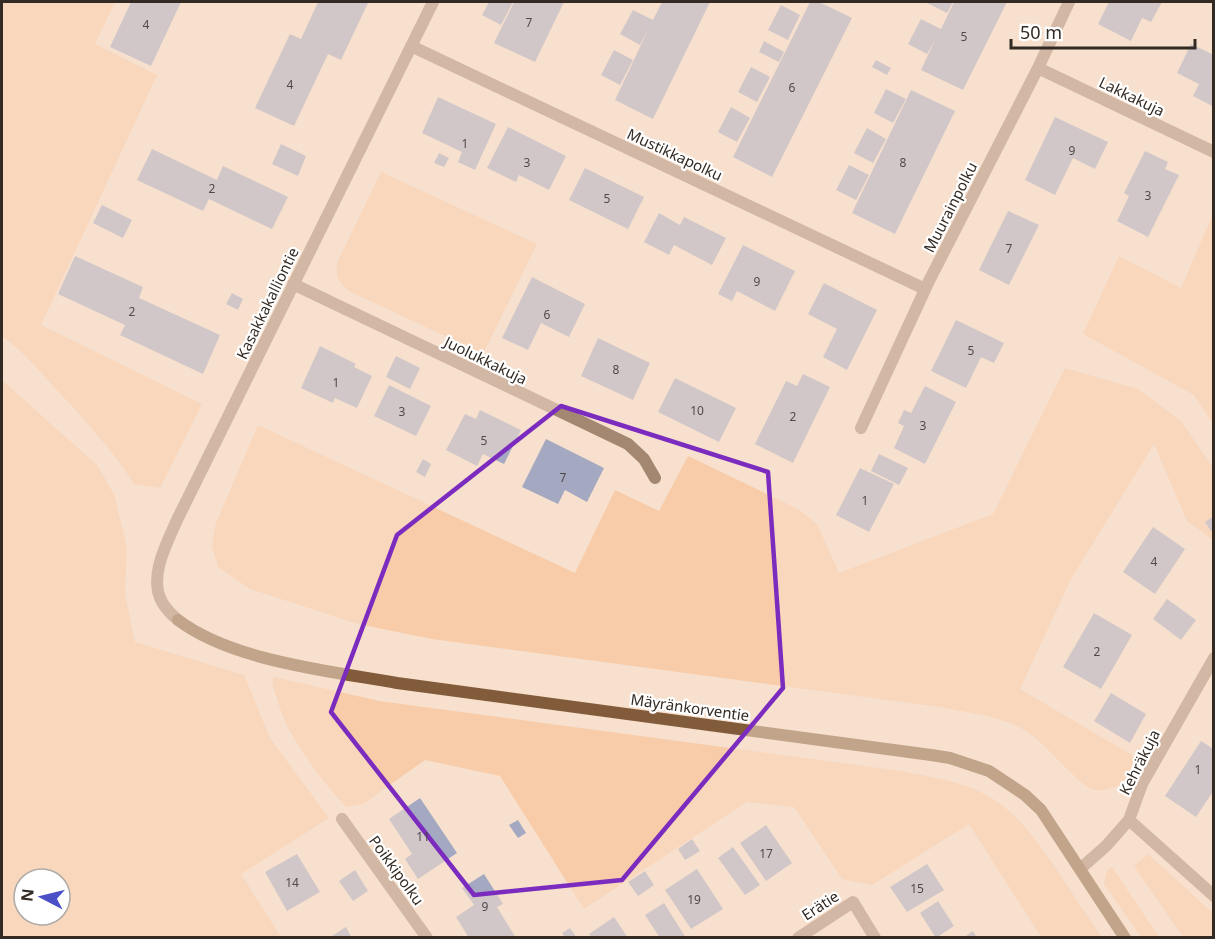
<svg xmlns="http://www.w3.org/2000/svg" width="1215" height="939" font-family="'Noto Sans',sans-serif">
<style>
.green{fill:#f8cca9;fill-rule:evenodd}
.building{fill:#a4a9c1}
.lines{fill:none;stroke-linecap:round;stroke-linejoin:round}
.street{stroke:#a48771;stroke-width:12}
.secondary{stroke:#825b3a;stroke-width:12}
.marked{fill:none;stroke:#7b2cbf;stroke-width:4.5;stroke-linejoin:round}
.labels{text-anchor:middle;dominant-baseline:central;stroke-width:4.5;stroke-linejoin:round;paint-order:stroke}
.number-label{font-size:12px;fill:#4f4a4a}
.street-label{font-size:15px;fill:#332a23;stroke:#fff}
</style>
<rect width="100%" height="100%" fill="#f7e0cd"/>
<!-- green -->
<path class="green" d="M2 2H115L95 44 157 75 41 325 202 404 160 488 134 484C112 449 83 418 55 388 38 369 22 351 2 336Z
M381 172 537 244 483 354 349 291C339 284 335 275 337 263Z
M1213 214V424L1194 395 1083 334 1119 256 1181 288Z
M1065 368 1138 389 1181 421 1213 468V540L1187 521 1154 444 1071 579 1020 689 1137 758 1127 782C1116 786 1104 793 1092 789 1079 785 1045 744 1029 733 1003 716 970 713 940 707L432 639 358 624 250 589 218 567 212 545 216 523 258 425 575 573 615 490 659 511 688 456 798 509 817 524 839 573 993 514Z
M2 380 97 465 114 494 127 548 125 594 135 642 244 675 270 738 329 818 241 874 281 937H2ZM24 879H60V915H24Z
M274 677 379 701 894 770C921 775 949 779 974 789 1015 806 1037 841 1061 876 1074 897 1088 917 1102 937H1041L969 824 872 885 842 879 794 807 747 802 584 909 500 776 425 760 363 804 347 807C327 789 294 743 284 719 279 707 276 695 272 683Z
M1148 854 1213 913V937H1183L1134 866Z
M1112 867 1159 937H1141L1104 884 1107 870Z"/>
<!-- building -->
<path class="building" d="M131 2H181L151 66 110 47Z
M318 2H364L368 3 341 60 328 54 294 126 255 108 290 34 301 39Z
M489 2H513L501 25 482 15Z
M514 2H564L535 62 494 43Z
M662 2H710L653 119 615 100 649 28 640 45 620 34 633 10 653 20Z
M810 2H819L852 18 772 177 733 157Z
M928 2H953L947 13 927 3Z
M954 2H1007L963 90 921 70 935 40 927 54 908 44 921 19 941 29Z
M1109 2H1162L1151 22 1142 18 1131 41 1098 24Z
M781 5 800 15 788 40 768 30Z
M764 41 784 52 779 62 759 52Z
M1191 44 1214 55V107L1193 96 1199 84 1177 73Z
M614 50 633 60 620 85 601 75Z
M876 60 891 68 887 75 872 67Z
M751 67 770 77 757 102 738 92Z
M886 89 906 99 893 123 874 113Z
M911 90 955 111 895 234 852 213Z
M438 97 496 124 475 170 458 162 462 152 422 133Z
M731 107 750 118 737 142 718 132Z
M1055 117 1108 142 1095 169 1073 158 1055 195 1025 180Z
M508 127 566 156 549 190 519 175 516 182 487 168Z
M867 128 886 139 873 163 854 153Z
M281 144 306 156 298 176 272 164Z
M152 149 217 180 223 166 288 197 272 229 209 199 203 211 137 180Z
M1145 151 1168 162 1165 169 1179 175 1148 237 1117 221 1129 196 1124 193Z
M439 153 449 158 444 167 434 163Z
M849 165 869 175 856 200 836 190Z
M585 168 644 197 628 229 569 200Z
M102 205 132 220 123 238 93 223Z
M1008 211 1039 225 1009 285 979 270Z
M659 213 680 225 684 217 726 238 712 265 674 245 669 255 644 242Z
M743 245 795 271 775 311 737 291 732 301 718 294Z
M75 256 143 287 139 298 220 335 203 374 120 335 125 325 58 294Z
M532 277 585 304 569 337 541 323 528 350 502 338Z
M824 283 877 310 847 370 823 357 837 329 808 314Z
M232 293 243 299 238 310 226 304Z
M956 320 1004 343 994 363 981 357 966 388 931 371Z
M598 338 650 363 633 400 581 376Z
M320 346 356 364 354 367 372 376 357 408 335 398 333 403 301 388Z
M396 356 420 368 410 389 386 377Z
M803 374 830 387 793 463 755 444 786 381 797 386Z
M675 378 736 408 719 442 658 412Z
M389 385 431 406 416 436 374 416Z
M925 386 956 402 925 464 894 448 904 426 898 423 904 410 911 413Z
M480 410 521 430 504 464 483 454 477 466 446 450 465 414 476 419Z
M546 439 604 468 587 502 565 490 558 504 522 487Z
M879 454 908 468 899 485 871 471Z
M423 459 431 464 425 477 416 472Z
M860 468 894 484 869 532 836 515Z
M1214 516V529L1211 531 1205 522Z
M1153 527 1185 549 1155 594 1123 572Z
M1167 599 1196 620 1181 640 1153 619Z
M1094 613 1132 635 1101 689 1063 667Z
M1111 693 1146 714 1130 743 1094 721Z
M1201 741 1212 748 1214 745V790L1196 817 1165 796Z
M420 798 457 853 418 879 405 859 412 854 389 819Z
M518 820 526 833 518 838 509 825Z
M766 825 792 863 766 881 740 843Z
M692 839 700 851 685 860 678 849Z
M733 847 760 885 745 895 718 858Z
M297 854 320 892 287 911 265 872Z
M927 864 944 890 907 912 890 887Z
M697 869 723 909 691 929 665 890Z
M355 870 368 891 353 901 339 881Z
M645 871 654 885 638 896 628 882Z
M484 874 503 904 497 907 516 938H469L456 917 474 905 462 888Z
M938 901 954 926 936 938 920 913Z
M664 903 686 938H660L645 915Z
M614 917 628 938H592L589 934Z
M346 927 352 938H329Z
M570 928 577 938H565L562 933Z
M973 931 977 938H963Z"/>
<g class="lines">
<!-- street -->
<path class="street" d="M411 46 925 289
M1038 68 1214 152
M293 284 628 444 644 459 655 478
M861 428 929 281 1038 68 1069 2
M178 620C172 615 166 609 162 602 148 577 167 543 177 520L433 2
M342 819 427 938
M1129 820 1214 896
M1080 869 1106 846 1129 820 1142 784 1214 658
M798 938 853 902 875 938"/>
<!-- secondary -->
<path class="secondary" d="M178 620C232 661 330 671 397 683L931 755 950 758 989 771 1025 795 1041 810 1125 938"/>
</g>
<!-- marked area -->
<path d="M0 0H1215V939H0ZM561 406 768 472 783 688 622 880 474 895 331 712 397 535Z" fill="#f7e0cd" fill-opacity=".55" fill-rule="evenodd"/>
<path class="marked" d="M561 406 768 472 783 688 622 880 474 895 331 712 397 535Z"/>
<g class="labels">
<!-- number labels -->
<g class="number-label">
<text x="529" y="22">7</text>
<text x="146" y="24">4</text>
<text x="964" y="36">5</text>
<text x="290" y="84">4</text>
<text x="792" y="87">6</text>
<text x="465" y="143">1</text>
<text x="1072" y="150">9</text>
<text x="527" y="162">3</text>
<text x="903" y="162">8</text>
<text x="212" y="188">2</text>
<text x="1148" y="195">3</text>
<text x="607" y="198">5</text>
<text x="1009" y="248">7</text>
<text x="757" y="281">9</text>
<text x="132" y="311">2</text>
<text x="547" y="314">6</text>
<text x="971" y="350">5</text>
<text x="616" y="369">8</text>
<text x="336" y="382">1</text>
<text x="697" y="410">10</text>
<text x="402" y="411">3</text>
<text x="793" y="416">2</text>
<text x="923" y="425">3</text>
<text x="484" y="440">5</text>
<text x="563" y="477">7</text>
<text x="865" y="500">1</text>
<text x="1154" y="561">4</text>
<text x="1097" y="651">2</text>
<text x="1198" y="769">1</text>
<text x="423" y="836">11</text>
<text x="766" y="853">17</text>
<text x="292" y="882">14</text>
<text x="917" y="888">15</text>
<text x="694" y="899">19</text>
<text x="485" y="906">9</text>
</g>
<!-- street labels -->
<g class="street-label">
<text transform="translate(1132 96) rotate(26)">Lakkakuja</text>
<text transform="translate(675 154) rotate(25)">Mustikkapolku</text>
<text transform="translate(950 207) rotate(-63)">Muurainpolku</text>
<text transform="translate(267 303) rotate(-64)">Kasakkakalliontie</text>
<text transform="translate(486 360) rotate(26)">Juolukkakuja</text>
<text transform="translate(690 707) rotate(8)">Mäyränkorventie</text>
<text transform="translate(1139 762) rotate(-63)">Kehräkuja</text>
<text transform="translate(397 870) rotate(54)">Poikkipolku</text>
<text transform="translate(820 905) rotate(-33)">Erätie</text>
</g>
</g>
<!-- border -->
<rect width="1215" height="939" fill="none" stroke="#332a23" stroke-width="6"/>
<!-- north arrow -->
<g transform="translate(42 897) rotate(277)"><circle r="28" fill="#ffffff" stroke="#adaaa7" stroke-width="1.5"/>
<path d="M0-4.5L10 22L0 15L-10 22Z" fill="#4c50c6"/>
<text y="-9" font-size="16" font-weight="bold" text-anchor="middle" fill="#332a23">N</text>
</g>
<!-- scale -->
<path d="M1011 39v9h184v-9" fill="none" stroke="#332a23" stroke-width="3"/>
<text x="1020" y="39" font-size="18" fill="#332a23" stroke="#ffffff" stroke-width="4.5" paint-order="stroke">50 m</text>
</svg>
